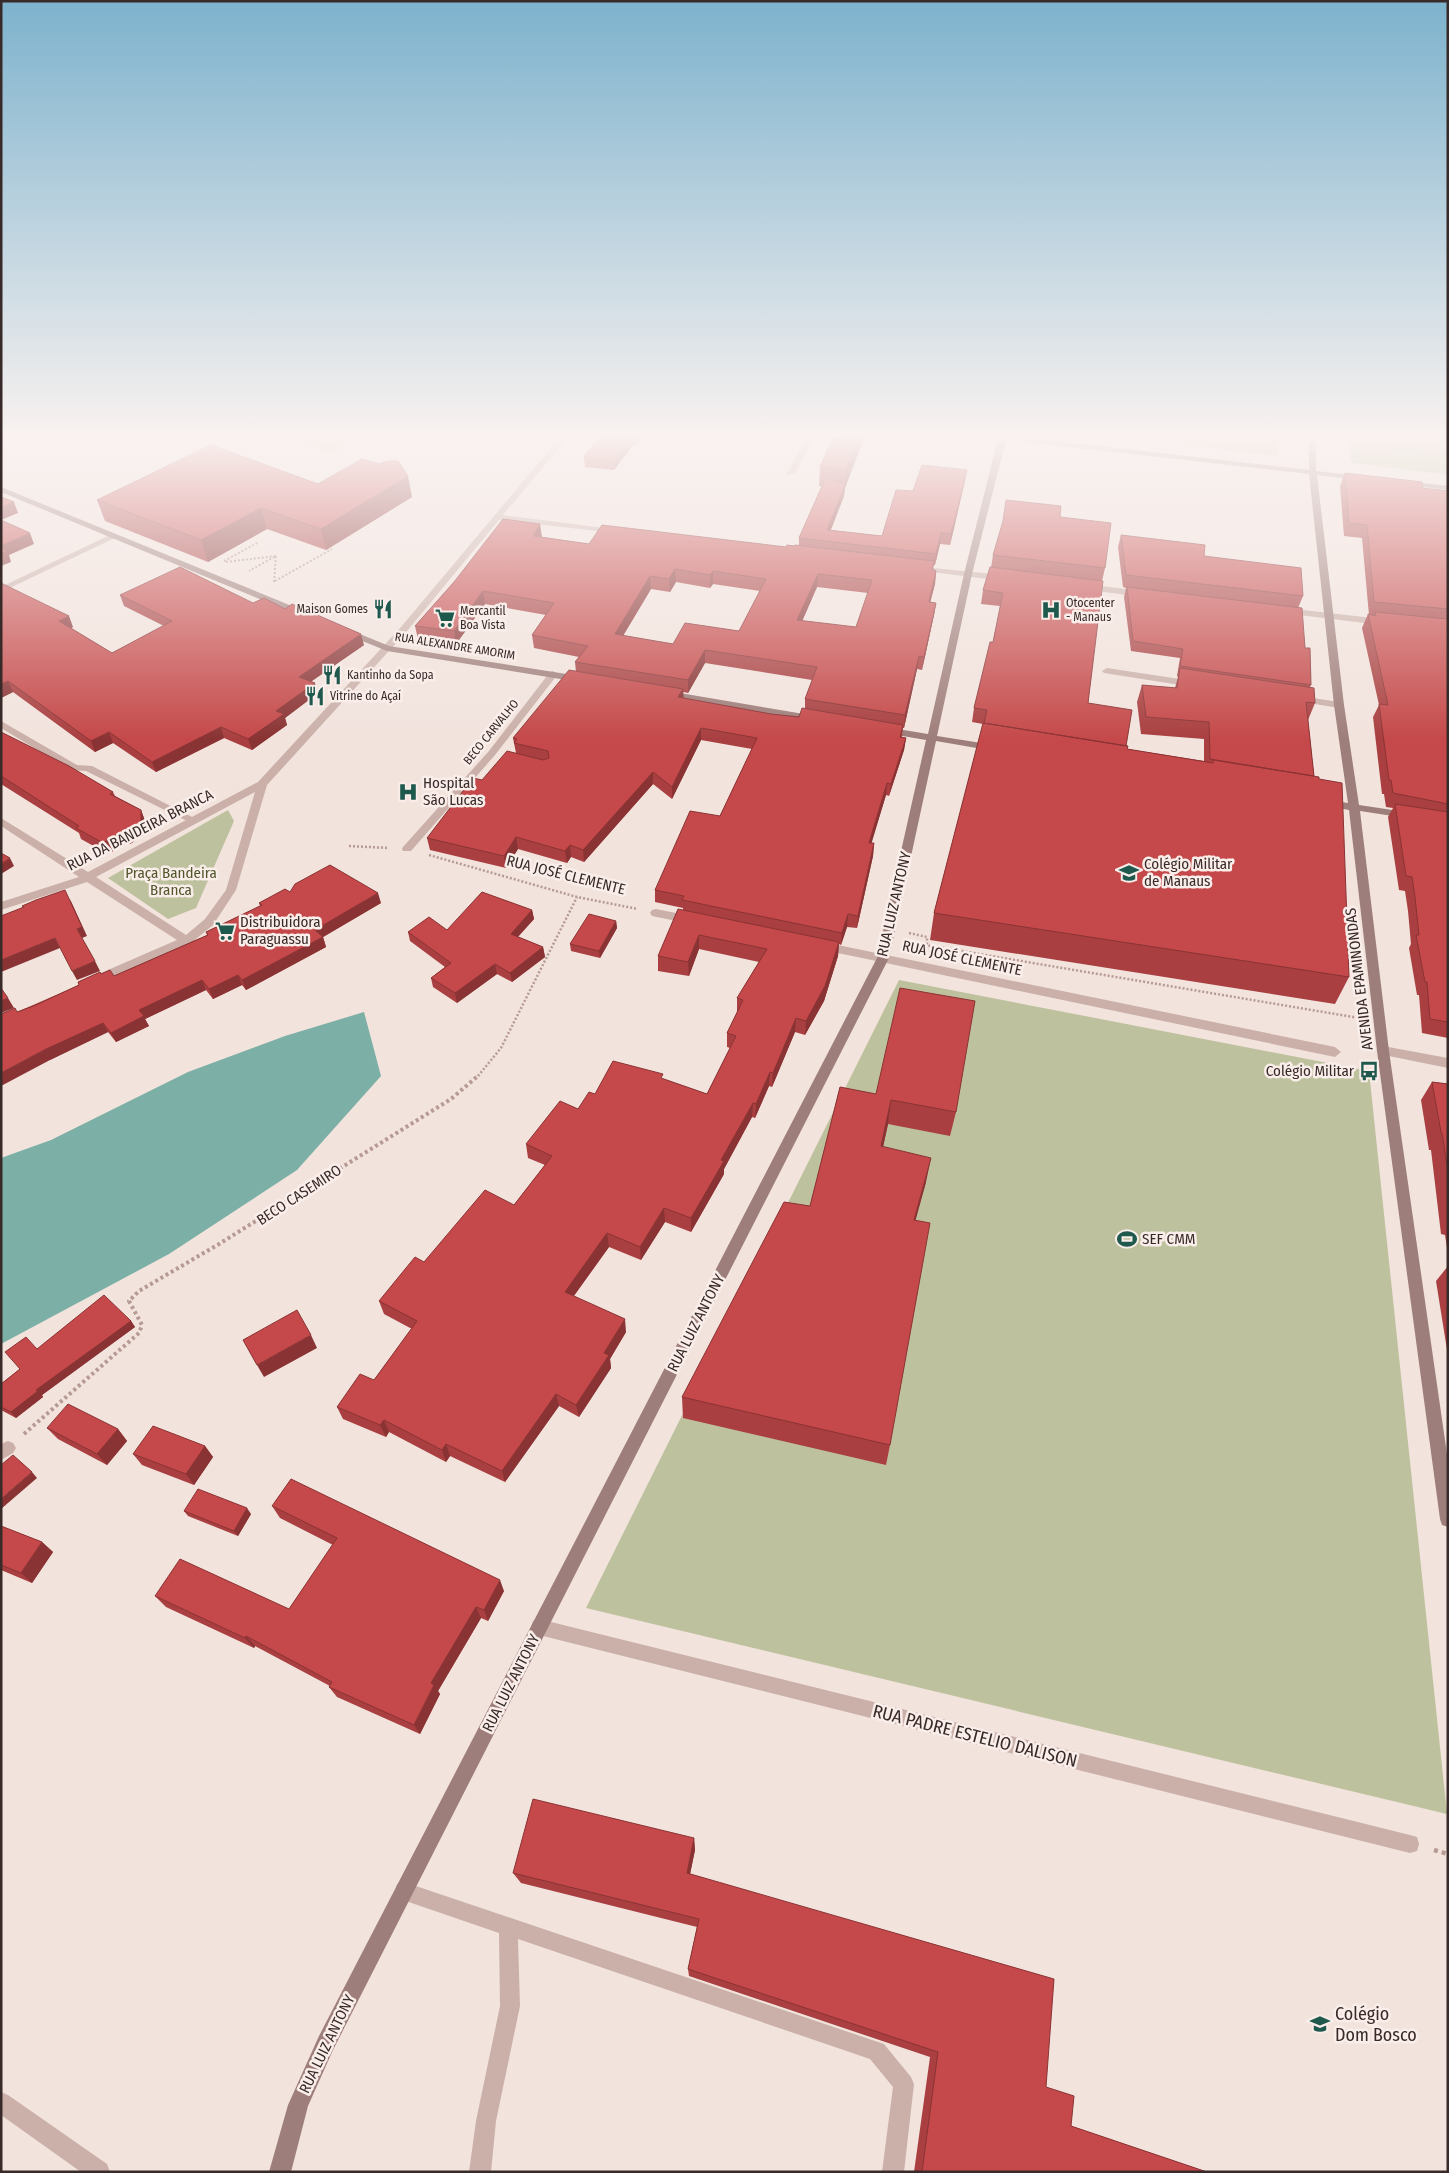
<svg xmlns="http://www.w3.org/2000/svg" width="1449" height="2173" font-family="'Fira Sans Condensed',sans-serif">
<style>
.green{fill:#bec19d}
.water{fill:#7cafa5}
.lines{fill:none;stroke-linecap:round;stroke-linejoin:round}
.path-far3{stroke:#b69a93;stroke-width:2;stroke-dasharray:2 2;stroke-linecap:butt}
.path-far2{stroke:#b69a93;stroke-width:2.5;stroke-dasharray:2 2;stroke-linecap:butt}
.path-far1{stroke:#b69a93;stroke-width:4;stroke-dasharray:3 3;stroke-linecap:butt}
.path{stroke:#b69a93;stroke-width:4.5;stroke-dasharray:4 4;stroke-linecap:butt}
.lane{fill:#cab0a9;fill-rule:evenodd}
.street{fill:#cab0a9;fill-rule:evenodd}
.secondary{fill:#9e7e7a;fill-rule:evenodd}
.wall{fill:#a93f40;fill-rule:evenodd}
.shaded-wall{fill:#8a3334}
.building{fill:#c5494a;stroke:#8a3334;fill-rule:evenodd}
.labels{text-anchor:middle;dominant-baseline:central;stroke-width:5;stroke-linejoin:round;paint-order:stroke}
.far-poi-label{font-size:12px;fill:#382a29;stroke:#faeeea;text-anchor:start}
.far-street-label{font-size:12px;fill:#382a29;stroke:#faeeea}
.poi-label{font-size:15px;fill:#382a29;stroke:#faeeea;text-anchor:start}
.street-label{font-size:15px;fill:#382a29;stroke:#faeeea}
.park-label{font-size:15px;fill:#51562d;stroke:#faeeea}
.near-street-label{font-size:18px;fill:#382a29;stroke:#faeeea}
.near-poi-label{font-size:18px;fill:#382a29;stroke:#faeeea;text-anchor:start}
</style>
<rect width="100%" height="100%" fill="#f2e3dd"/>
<!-- green -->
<path class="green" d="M317 435H365L331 453 301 443Z
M1102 435H1277L1278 456Z
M1348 435H1448V475L1352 463Z
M228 810 234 821 196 908 168 919 108 878Z
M899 980 1369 1071 1447 1814 586 1608Z"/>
<!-- water -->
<path class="water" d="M364 1012 381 1076 297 1170 169 1254 1 1344V1158L51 1140 188 1072 285 1036Z"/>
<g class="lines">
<!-- path-far3 -->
<path class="path-far3" d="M1402 435 1423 447 1448 455
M1350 457 1448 444
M224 561 259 542
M226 562 276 556 249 571
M275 581 332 549
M274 582 276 556"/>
<!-- path-far2 -->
<path class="path-far2" d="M349 846 389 848
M429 855 577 897 638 909
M909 933 927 937V945L930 946
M938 947 1359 1018
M478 1076 501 1048 577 897"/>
<!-- path-far1 -->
<path class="path-far1" d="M24 1434 139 1333 142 1325 129 1301 139 1291 219 1244 451 1099 479 1075"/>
<!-- path -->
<path class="path" d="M1434 1850 1448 1854"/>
<!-- lane -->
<path class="lane" d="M809 435H816L795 473 788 475 787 473Z
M1 721 77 765 92 766 198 820 197 822H189L86 771 71 770 1 728Z
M404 1882 884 2044 911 2077 914 2084 904 2172H882L893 2087 870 2059 518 1939 520 2006 496 2121 491 2172H469L476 2121 500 2006 499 1933 397 1898 395 1891 397 1884Z"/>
<!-- street -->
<path class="street" d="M562 435H570L503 515 613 529 617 531 616 533 499 520 407 631 267 785 236 890 213 925 190 944 98 983 92 979 94 976 177 940 87 882 1 910V902L79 877 1 826V818L88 872 258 782 401 627ZM255 792 226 890 205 919 186 935 96 877Z
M112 534 119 536 1 592V587Z
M913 566 1003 575 1007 578 1003 581 916 570H913Z
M1085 584 1142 591 1146 594 1142 597 1082 589V585Z
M1286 608 1381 619 1385 622 1381 625 1283 613 1282 611Z
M1107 668 1193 681 1198 684 1193 687 1104 673 1102 671Z
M553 671 558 674 495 755 411 851H403L402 849 403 847 489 751 550 672Z
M1300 696 1339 702 1344 705 1339 708 1297 701V697Z
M656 909 691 916 697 920 691 924 652 916 650 913 652 910Z
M823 942 1335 1047 1341 1052 1335 1057 819 949 817 946Z
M1383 1046 1448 1058V1068L1379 1054 1377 1051 1379 1048Z
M8 1441 13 1443 16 1448 13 1453 1 1460V1444Z
M539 1619 1410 1835 1417 1837 1419 1844 1417 1851 1410 1853 539 1635 533 1633 531 1627 533 1621Z
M1 2092 8 2095 107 2164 110 2172H81L1 2115Z"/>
<!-- secondary -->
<path class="secondary" d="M981 435H1006L1309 470V435H1316V471L1360 476 1364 478 1360 480 1317 475 1344 705 1359 805 1406 812 1411 815 1406 818 1360 811 1389 1051 1448 1461V1527L1442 1525 1440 1519 1377 1051 1349 810 1327 806 1322 803 1327 800 1348 803 1334 705 1309 474 1006 440 972 574 937 736 994 745 999 748 994 751 936 741 889 958 333 2050 308 2106 291 2172H269L288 2105 319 2036 877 958 926 740 885 733 880 730 885 727 928 734 964 574 998 439Z
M1404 481 1448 486V490L1407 485H1404Z
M1 487 304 611 305 613 298 615 1 492Z
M348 629 389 646 579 676 584 679 579 682 387 651 345 634V630Z
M668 691 816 716 821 719 816 722 665 696V692Z"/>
</g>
<!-- wall -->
<path class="wall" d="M601 435H643L636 445H633L614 470 585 467 584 457Z
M834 435H865L864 437 845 488 844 496 831 530 882 536 913 491 965 481 950 545 940 544 935 565H934L933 569 936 571 935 584 930 602 936 603 934 615 922 670 917 669 904 728H903L902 737 906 738 904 750 889 796 886 795 871 843H874L873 856 857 928 847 927 841 945 839 944 838 956 824 1001 805 1035 795 1032 772 1087 769 1086 755 1118 752 1117 724 1169V1174L691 1232 665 1222 641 1260 609 1247 574 1296 626 1332 610 1359 611 1368 579 1417 559 1406 505 1482 450 1456 446 1462 389 1432 386 1437 343 1419 337 1407 374 1380 412 1329 384 1314 379 1301 424 1262 514 1205 545 1165 528 1158 526 1144 578 1109 595 1094 663 1079 707 1094 730 1048 727 1047V1033L737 1013V998L759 962 699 949 689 976 658 971V956L683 910V908L655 902V890L720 816 752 749 701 740 672 799 653 784 584 862 571 857 567 863 518 849 506 868 430 850 427 838 482 780 516 753 513 738 576 672 575 662 579 657 534 648 532 635 546 615 485 604 456 644 418 639 415 626 454 582 542 537 589 544 786 547 799 545V538L822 486H819L820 467ZM676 582 710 588 713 584 760 591 739 631 673 644 623 636 651 589 670 592ZM817 587 868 593 856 627 802 621ZM705 663 812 680 805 699V709L799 717 771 714 683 698V692L688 693Z
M1345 473 1423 488 1448 491V1038L1422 1033 1419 995H1417L1409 948 1411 944 1408 911 1405 891 1399 890 1388 817 1393 808 1386 807 1384 794H1382L1373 717 1379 705 1362 628 1368 614 1369 615 1362 538 1344 536 1340 486Z
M318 484 412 497 326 550 267 529 208 562 105 521 97 500Z
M1060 517 1105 568 1102 581 1088 703 1126 746 1127 749 1204 761V739L1141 734 1137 702 1142 685 1175 688 1178 677 1177 676 1180 658 1131 651 1124 597 1126 588 1123 587 1118 547 1121 535 1204 556 1303 596 1298 608 1311 685 1310 687 1315 703 1308 720 1314 776 1349 977 1335 1004 930 940 934 913 983 724 972 722 974 708 993 642 1000 606 981 604 983 590 991 568 993 555Z
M1 583 73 627 71 628 112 653 164 626 124 606 120 595 253 603 285 609 364 645 311 681 318 693 285 718 287 725 252 750 224 738 156 772 113 743 95 752 13 692 1 698Z
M1 732 113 792 115 796 141 810 145 821V834L130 844 127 843 108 854 81 839 79 833 1 784Z
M290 892 381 903 323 937 326 947 246 990 242 985 213 999 206 990 145 1019 149 1026 116 1042 108 1032 50 1060 17 1012 79 985 101 974 114 976 207 935 206 932 260 906 259 903Z
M532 910 534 919 518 937 543 947 545 957 512 982 497 974 457 1003 433 987 431 978 445 967 410 941 408 932 447 930Z
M616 921 617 928 600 958 571 951 570 944Z
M1432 1082 1448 1084V1254L1445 1235 1441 1234 1431 1150H1429L1421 1100Z
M840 1087 956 1112 950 1136 888 1124 883 1147 926 1182 915 1221 890 1445 886 1465 683 1418 682 1397 810 1206Z
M1448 1266V1356L1436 1281Z
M131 1321 135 1327 42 1395 43 1397 16 1418 1 1410V1384L20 1369 37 1349Z
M47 1428 118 1429 127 1441 107 1465 58 1439Z
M205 1446 213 1457 194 1485 142 1465 133 1454Z
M272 1506 504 1591 488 1621 481 1618 438 1691 440 1694 420 1734 337 1697 329 1687 330 1686 255 1646 254 1648 166 1607 155 1596 289 1609 333 1545 280 1518Z
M184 1511 251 1514 238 1536 188 1516Z
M1 1526 42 1542 53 1552 32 1583 1 1570Z
M694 1838 695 1850 690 1874 1046 2087 1071 2126 1207 2172H914L930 2057 689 1976 688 1969 697 1927 521 1883 513 1873Z"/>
<!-- shaded-wall -->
<path class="shaded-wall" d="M637 435H643L636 445V436Z
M860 435H865L864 437 845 488 844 496 826 541 827 530 845 486 846 470Z
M633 436V445L614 470V461Z
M967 470 965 481 950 545 951 534Z
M408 476 412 497 326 550 321 529Z
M14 502 18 513 1 520V508Z
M261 508 267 529 208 562 201 540Z
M540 524 542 537 533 536Z
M30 533 34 544 9 555 11 562 1 566V546Z
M941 533 940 544 935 565 936 554Z
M675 569 676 582 670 592 669 579Z
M713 571V584L710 588V575Z
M936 571 935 584 927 615 929 602Z
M818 574 817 587 797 633V620Z
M650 576 651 589 616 647 615 634Z
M483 591 485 604 456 644 454 631Z
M936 603 934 615 922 670 924 657Z
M69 616 73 627 64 631 59 621Z
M361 634 364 645 302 688 299 677Z
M705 650V663L688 693V680Z
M919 656 917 669 904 728 905 715Z
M8 681 13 692 1 698V684Z
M315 683 318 693 285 718 287 725 252 750 248 739 276 711Z
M683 689 684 701 678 697Z
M221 727 224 738 156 772 152 762Z
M701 728V740L672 799V787Z
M109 732 113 743 95 752 91 741Z
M906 738 904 750 889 796 891 784Z
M653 772V784L584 862 583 850Z
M887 783 886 795 868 855 869 843Z
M141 810 145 821V834L130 844 125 833Z
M122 832 127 843 108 854 103 843Z
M516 837 518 849 506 868 504 856Z
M874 843 873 856 857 928 858 916Z
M570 845 571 857 567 863 565 851Z
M10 858 14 866 1 874V864Z
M378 893 381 903 318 940 315 930Z
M70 899 87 936 82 938 77 929Z
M532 910 534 919 512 943 511 934Z
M848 914 847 927 841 945 842 933Z
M616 921 617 928 600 958 599 951Z
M699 935V949L689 976 688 962Z
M323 937 326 947 246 990 242 980Z
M55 938 60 948 1 972V960Z
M839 942 838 956 824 1001 805 1035 806 1021Z
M543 947 545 957 512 982 510 973Z
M95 961 100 971 77 980 72 971Z
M495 964 497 974 457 1003 455 993Z
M238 975 242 985 213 999 209 989Z
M202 980 206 990 145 1019 149 1026 116 1042 111 1033 139 1010Z
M8 998 14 1008 1 1013V1001Z
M796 1018 795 1032 772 1087 773 1073Z
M103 1023 108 1032 50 1060 1 1086V1073L44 1050Z
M770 1072 769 1086 755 1118 756 1104Z
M891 1100 888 1124 878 1170 881 1146Z
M753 1103 752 1117 724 1169V1174L691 1232V1218L721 1160Z
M931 1158 926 1182 909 1244 914 1220Z
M664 1208 665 1222 641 1260 640 1247Z
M607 1233 609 1247 567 1305 565 1292Z
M625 1319 626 1332 610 1359 611 1368 579 1417 576 1405 604 1353Z
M131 1321 135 1327 42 1395 43 1397 16 1418 11 1412 36 1390Z
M311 1335 317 1348 264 1377 257 1365Z
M556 1394 559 1406 505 1482 502 1471Z
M384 1420 389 1432 386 1437 380 1425Z
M118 1429 127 1441 107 1465 97 1454Z
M446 1444 450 1456 446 1462 442 1450Z
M205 1446 213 1457 194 1485 186 1474Z
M32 1472 37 1478 1 1509V1499Z
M247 1508 251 1514 238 1536 234 1531Z
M42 1542 53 1552 32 1583 21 1573Z
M500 1580 504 1591 488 1621 484 1610Z
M476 1607 481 1618 438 1691 440 1694 420 1734 414 1725 431 1683Z
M246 1636 255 1646 254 1648 245 1638Z
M694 1838 695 1850 688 1884 687 1873Z"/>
<!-- building -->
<path class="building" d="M601 435H637L636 436H633L614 461 584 457Z
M834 435H860L846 470 820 467Z
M211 445 318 484 362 459 379 464 388 461H398L408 476 321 529 261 508 201 540 97 500Z
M922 465 967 470 951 534 941 533 936 554 799 538 826 477 845 485 827 530 882 536 896 490 913 491Z
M1345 473 1422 482 1423 488 1448 491V609L1374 602 1367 525 1349 523Z
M1 497 14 502 1 508Z
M1006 500 1061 506 1060 517 1111 523 1105 568 993 555 1003 521Z
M503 519 540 524 533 536 589 544 602 525 786 547 787 545 794 546 795 545 934 561 932 569 936 571 929 602 936 603 924 657 919 656 905 715 805 699 817 667 705 650 688 680 575 662 588 646 532 635 554 603 483 591 454 631 415 626 454 582ZM675 569 710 575 713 571 766 579 739 631 685 623 673 644 615 634 650 576 669 579ZM818 574 872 580 856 627 797 620Z
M1 520 30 533 1 546Z
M1121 535 1205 545 1204 556 1301 568 1303 596 1126 575Z
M1 548 7 551 1 553Z
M180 567 253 603 264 598 285 609 292 604 361 634 299 677 315 683 276 711 284 714 248 739 221 727 152 762 109 732 91 741 8 681 1 684V583L69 616 59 621 112 653 172 621 120 595Z
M990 567 1103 581 1088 703 1132 710 1126 746 984 723 987 710 974 708 990 642H993L1003 593 983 590Z
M1127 587 1302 608 1305 648H1310L1311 685 1180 666 1183 649 1133 641Z
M1375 612 1448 619V804L1393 793 1391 780H1389L1379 704 1388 705 1368 614 1376 616Z
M1180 668 1314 688 1315 703 1306 702 1314 776 1210 759 1209 722 1146 717 1142 685 1177 688Z
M569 670 683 689 678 697 771 714 799 717 802 708 903 725 900 737 906 738 891 784 887 783 869 843H874L858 916 848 914 842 933 682 900 684 896 655 890 690 811 720 816 757 738 701 728 672 787 653 772 583 850 570 845 565 851 516 837 504 856 427 838 473 778 482 780 507 751 543 760 549 758 548 751 514 743 517 739 513 738Z
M983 723 1128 746 1127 749 1213 763V760L1319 777V779L1342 783 1349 977 934 913Z
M1 732 69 766 113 792 110 794 141 810V823L125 833 122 832 103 843 76 828 79 826 1 776Z
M1395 804 1448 812V1022L1430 1019 1427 982H1425L1416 935H1419L1415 897 1412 877 1406 876Z
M1 853 10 858 1 864Z
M330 865 378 893 315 930 323 937 242 980 238 975 209 989 202 980 139 1010 144 1016 111 1033 103 1023 44 1050 1 1073V1014L15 1008 17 1012 36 1005 79 985 78 982 100 972 101 974 110 970 114 976 208 935 206 932 262 905 259 903 285 889 290 892 295 884Z
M65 890 82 927 77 929 95 961 72 971 55 938 1 960V916L24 907 22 906 36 900Z
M482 892 532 910 511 934 543 947 510 973 495 964 455 993 431 978 451 963 408 932 429 917 447 930Z
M678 909 839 942 825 986 806 1021 796 1018 773 1073 770 1072 756 1104 753 1103 721 1160 724 1161 691 1218 664 1208 640 1247 607 1233 565 1292 625 1319 604 1353 609 1355 576 1405 556 1394 502 1471 446 1444 442 1450 384 1420 380 1425 337 1407 360 1374 374 1380 417 1321 379 1301 415 1257 424 1262 485 1190 514 1205 552 1156 526 1144 560 1101 578 1109 589 1092 595 1094 613 1061 663 1074 661 1078 707 1094 736 1036 727 1033 743 1000 737 998 767 949 699 935 688 962 658 956Z
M589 914 616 921 599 951 570 944Z
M1 988 8 998 1 1001Z
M900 988 975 1001 956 1112 891 1100 881 1146 931 1158 914 1220 930 1223 890 1445 682 1397 784 1202 810 1206 840 1087 876 1094Z
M1432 1082 1448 1084V1171L1442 1133 1441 1132Z
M104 1295 131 1321 36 1390 38 1391 11 1412 1 1407V1384L20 1369 5 1352 26 1337 37 1349Z
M297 1310 311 1335 257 1365 243 1340Z
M68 1404 118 1429 97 1454 47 1428Z
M153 1426 205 1446 186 1474 133 1454Z
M13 1455 32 1472 1 1499V1465Z
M291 1479 500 1580 484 1610 476 1607 431 1683 434 1685 414 1725 329 1687 332 1682 246 1636 245 1638 155 1596 180 1559 289 1609 337 1538 272 1506Z
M198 1489 247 1508 234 1531 184 1511Z
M1 1526 42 1542 21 1573 1 1565Z
M533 1799 694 1838 687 1873 1054 1979 1046 2087 1074 2096 1071 2126 1207 2172H922L938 2052 688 1969 699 1919 513 1873Z"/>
<!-- sky -->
<linearGradient id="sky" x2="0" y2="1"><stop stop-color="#7db2cd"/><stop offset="0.59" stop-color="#f9f2f0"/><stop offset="1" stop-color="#f9f2f0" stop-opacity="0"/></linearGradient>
<rect width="1449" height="739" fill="url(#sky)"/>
<!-- icons -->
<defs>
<symbol id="restaurant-bare" viewBox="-9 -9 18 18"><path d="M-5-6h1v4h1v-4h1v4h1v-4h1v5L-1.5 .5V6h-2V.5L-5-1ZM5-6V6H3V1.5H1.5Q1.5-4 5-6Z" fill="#1f594e" stroke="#faeeea" stroke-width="2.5" paint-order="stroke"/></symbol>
<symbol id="hospital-bare" viewBox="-9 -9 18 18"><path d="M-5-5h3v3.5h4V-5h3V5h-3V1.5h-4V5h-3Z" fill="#1f594e" stroke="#faeeea" stroke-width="2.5" paint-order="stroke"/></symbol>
<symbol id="supermarket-bare" viewBox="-9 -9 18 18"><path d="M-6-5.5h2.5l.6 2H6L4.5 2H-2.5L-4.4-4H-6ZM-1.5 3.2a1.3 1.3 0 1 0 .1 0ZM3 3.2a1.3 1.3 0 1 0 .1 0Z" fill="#1f594e" stroke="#faeeea" stroke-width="2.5" paint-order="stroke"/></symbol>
<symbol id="school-bare" viewBox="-9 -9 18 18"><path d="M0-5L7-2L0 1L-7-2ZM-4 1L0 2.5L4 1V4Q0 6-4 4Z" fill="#1f594e" stroke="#faeeea" stroke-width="2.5" paint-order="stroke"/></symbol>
<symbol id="bus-bare" viewBox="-9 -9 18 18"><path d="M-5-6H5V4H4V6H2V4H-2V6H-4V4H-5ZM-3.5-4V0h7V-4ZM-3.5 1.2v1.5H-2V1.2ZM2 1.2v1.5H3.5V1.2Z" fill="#1f594e" stroke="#faeeea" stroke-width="2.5" paint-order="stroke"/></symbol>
<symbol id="stadium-bare" viewBox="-9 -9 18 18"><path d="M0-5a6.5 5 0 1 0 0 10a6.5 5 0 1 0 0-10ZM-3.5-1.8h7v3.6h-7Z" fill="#1f594e" stroke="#faeeea" stroke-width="2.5" paint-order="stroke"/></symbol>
</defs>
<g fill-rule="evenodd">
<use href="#restaurant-bare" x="369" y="595" width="28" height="28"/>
<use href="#hospital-bare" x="1037" y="596" width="28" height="28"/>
<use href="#supermarket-bare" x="431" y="604" width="28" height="28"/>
<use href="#restaurant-bare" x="318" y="661" width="28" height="28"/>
<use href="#restaurant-bare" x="301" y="682" width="28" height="28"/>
<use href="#hospital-bare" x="394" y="778" width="28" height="28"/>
<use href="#school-bare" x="1115" y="859" width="28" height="28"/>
<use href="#supermarket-bare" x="211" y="917" width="28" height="28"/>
<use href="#bus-bare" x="1355" y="1057" width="28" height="28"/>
<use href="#stadium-bare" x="1113" y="1225" width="28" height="28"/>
<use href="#school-bare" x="1306" y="2010" width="28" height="28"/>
</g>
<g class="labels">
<!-- far-poi labels -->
<g class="far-poi-label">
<text x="1066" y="603">Otocenter<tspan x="1066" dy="14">- Manaus</tspan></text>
<text x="368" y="609" text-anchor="end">Maison Gomes</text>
<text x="460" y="611">Mercantil<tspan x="460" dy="14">Boa Vista</tspan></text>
<text x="347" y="675">Kantinho da Sopa</text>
<text x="330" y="696">Vitrine do Açaí</text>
</g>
<!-- far-street labels -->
<g class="far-street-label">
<text transform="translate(455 646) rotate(9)">RUA ALEXANDRE AMORIM</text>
<text transform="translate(491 732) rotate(-51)">BECO CARVALHO</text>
</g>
<!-- poi labels -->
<g class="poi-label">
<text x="423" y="783">Hospital<tspan x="423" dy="17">São Lucas</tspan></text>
<text x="1144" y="864">Colégio Militar<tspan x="1144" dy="17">de Manaus</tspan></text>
<text x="240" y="922">Distribuidora<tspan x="240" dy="17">Paraguassu</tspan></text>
<text x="1354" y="1071" text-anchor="end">Colégio Militar</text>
<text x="1142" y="1239">SEF CMM</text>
</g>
<!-- street labels -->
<g class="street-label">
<text transform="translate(140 830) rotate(-27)">RUA DA BANDEIRA BRANCA</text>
<text transform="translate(566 875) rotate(14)">RUA JOSÉ CLEMENTE</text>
<text transform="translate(894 904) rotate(-77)">RUA LUIZ ANTONY</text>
<text transform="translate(962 958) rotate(12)">RUA JOSÉ CLEMENTE</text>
<text transform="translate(1359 979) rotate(-97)">AVENIDA EPAMINONDAS</text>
<text transform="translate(299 1195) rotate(-33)">BECO CASEMIRO</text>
<text transform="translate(696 1323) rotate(-63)">RUA LUIZ ANTONY</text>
<text transform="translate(511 1683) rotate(-63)">RUA LUIZ ANTONY</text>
<text transform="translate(327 2044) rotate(-64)">RUA LUIZ ANTONY</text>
</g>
<!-- park labels -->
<g class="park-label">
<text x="171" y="873">Praça Bandeira<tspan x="171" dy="17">Branca</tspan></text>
</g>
<!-- near-street labels -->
<g class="near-street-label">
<text transform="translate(975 1736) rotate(14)">RUA PADRE ESTELIO DALISON</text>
</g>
<!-- near-poi labels -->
<g class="near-poi-label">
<text x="1335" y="2014">Colégio<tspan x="1335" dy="21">Dom Bosco</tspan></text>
</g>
</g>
<!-- border -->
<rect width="1449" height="2173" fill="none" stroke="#382a29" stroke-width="5"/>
</svg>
